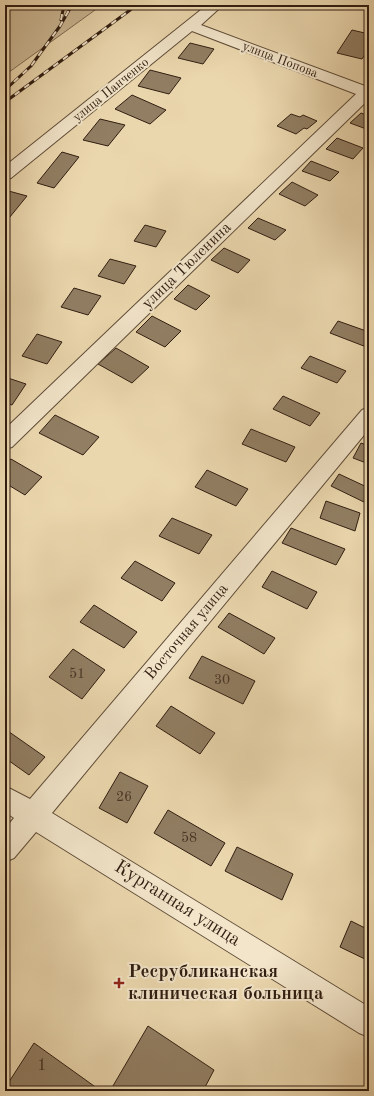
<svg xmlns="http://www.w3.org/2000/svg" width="374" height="1096" font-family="'Old Standard TT',serif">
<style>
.green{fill:#cbb793;stroke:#7e6a52}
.building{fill:#917e63;stroke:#301d11}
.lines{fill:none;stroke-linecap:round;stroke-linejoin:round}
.minor-casing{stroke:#5f4c38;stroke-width:2}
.minor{fill:#f2e5ca;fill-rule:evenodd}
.rail-casing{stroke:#301d11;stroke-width:3}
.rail{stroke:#f2e5ca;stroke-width:2;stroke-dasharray:6;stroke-linecap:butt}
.poi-dot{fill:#8f2418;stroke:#f2e5ca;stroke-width:1.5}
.labels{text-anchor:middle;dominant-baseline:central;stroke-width:4;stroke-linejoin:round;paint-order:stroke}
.far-street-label{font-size:13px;fill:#301d11;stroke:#f2e5ca}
.number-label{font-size:14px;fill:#483526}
.street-label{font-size:16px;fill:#301d11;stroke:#f2e5ca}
.near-number-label{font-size:17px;fill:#483526}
.near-street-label{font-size:19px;fill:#301d11;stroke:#f2e5ca}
.near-poi-label{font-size:19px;font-weight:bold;fill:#301d11;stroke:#f2e5ca;text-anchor:start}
</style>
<rect width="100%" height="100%" fill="#ebd7ae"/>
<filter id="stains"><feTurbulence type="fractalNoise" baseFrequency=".005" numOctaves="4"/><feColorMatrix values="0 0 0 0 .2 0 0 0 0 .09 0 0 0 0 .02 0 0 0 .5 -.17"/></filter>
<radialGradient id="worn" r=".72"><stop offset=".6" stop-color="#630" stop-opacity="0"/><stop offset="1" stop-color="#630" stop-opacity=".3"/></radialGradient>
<!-- green -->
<path class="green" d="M5 5H102L5 75Z"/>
<!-- building -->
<path class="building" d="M352 30 369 34V48L362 59 337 53Z
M190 43 214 49 203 64 178 58Z
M150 70 181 78 169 94 138 86Z
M132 95 166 110 150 124 115 109Z
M361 113 369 116V130L350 123Z
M291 114 300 117 303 115 317 121 307 129 304 128 296 134 277 126Z
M100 119 125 125 108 146 83 140Z
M337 138 363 148 353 159 326 149Z
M62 152 79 157 54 188 37 183Z
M311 161 339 172 330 181 302 171Z
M292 182 318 195 305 206 279 194Z
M5 190 27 196 5 223Z
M258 218 286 230 275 240 248 228Z
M145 225 166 231 156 247 134 241Z
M224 248 250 260 238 273 211 260Z
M110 259 136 266 124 284 98 276Z
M188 285 210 296 196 310 174 299Z
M74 288 101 296 88 315 61 307Z
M152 316 181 331 165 347 136 332Z
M338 321 369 332V348L330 333Z
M37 334 62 342 47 364 22 356Z
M116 348 149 367 132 383 98 364Z
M310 356 346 371 337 383 301 368Z
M5 377 26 384 12 405 5 403Z
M283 396 320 413 310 426 273 409Z
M55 415 99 437 83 455 39 433Z
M251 429 295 447 286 462 242 444Z
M361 443 369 446V464L353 458Z
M11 459 42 477 25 495 5 483V465Z
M207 470 248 489 236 506 195 487Z
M339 474 369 488V498L366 503 331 486Z
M326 501 360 513 355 531 320 518Z
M172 518 212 535 199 554 159 536Z
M291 528 345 549 336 565 282 543Z
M135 561 175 583 162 601 121 578Z
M272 571 317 592 307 609 262 587Z
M94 605 137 632 124 648 80 622Z
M229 613 275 638 264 654 218 627Z
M73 649 105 670 82 699 49 677Z
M202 656 255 681 243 704 189 678Z
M171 706 215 733 200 754 156 726Z
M5 729 45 757 29 775 5 758Z
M120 772 148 786 127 823 99 808Z
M168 810 225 843 211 866 154 833Z
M237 847 293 874 282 900 225 871Z
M351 921 369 930V961L340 947Z
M148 1026 214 1070 203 1091H110Z
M34 1043 101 1091H5V1088Z"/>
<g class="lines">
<defs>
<path id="minor" d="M207 5H223L201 25 365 86 369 85V99L12 447 5 449V429L356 94 192 31 11 178 5 179V166Z
M369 407V429L52 813 369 1007V1037L359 1033 36 832 14 858 5 862V829L14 818 5 812V786L30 799 362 410Z"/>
</defs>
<!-- minor casing -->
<use href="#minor" class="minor-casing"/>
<!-- minor -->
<use href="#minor" class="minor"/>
<defs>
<path id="rail" d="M61 20 64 5
M5 90 31 66 60 26 72 5
M5 102 137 5"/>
</defs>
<!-- rail casing -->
<use href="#rail" class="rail-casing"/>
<!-- rail -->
<use href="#rail" class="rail"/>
</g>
<!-- markers -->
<path class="poi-dot" d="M117 977h4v4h4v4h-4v4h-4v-4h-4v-4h4z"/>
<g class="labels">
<!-- far-street labels -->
<g class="far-street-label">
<text transform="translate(280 60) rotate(21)">улица Попова</text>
<text transform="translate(111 90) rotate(-39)">улица Панченко</text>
</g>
<!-- number labels -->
<g class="number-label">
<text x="77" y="674">51</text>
<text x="222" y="680">30</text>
<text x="124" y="797">26</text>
<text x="189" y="838">58</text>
</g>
<!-- street labels -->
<g class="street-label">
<text transform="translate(187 266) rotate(-44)">улица Тюленина</text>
<text transform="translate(187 632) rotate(-50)">Восточная улица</text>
</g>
<!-- near-number labels -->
<g class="near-number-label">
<text x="42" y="1065">1</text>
</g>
<!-- near-street labels -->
<g class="near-street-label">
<text transform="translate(177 904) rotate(32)">Курганная улица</text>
</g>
<!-- near-poi labels -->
<g class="near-poi-label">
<text x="128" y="972">Ресрубликанская<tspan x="128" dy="22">клиническая больница</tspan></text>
</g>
</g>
<!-- margin -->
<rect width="374" height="1096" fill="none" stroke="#ebd7ae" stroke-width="20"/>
<rect x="6" y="6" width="362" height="1084" fill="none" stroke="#301d11" stroke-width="2"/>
<rect x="10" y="10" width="354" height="1076" fill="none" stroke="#301d11"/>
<rect width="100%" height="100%" filter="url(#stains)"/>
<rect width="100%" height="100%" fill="url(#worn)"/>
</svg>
